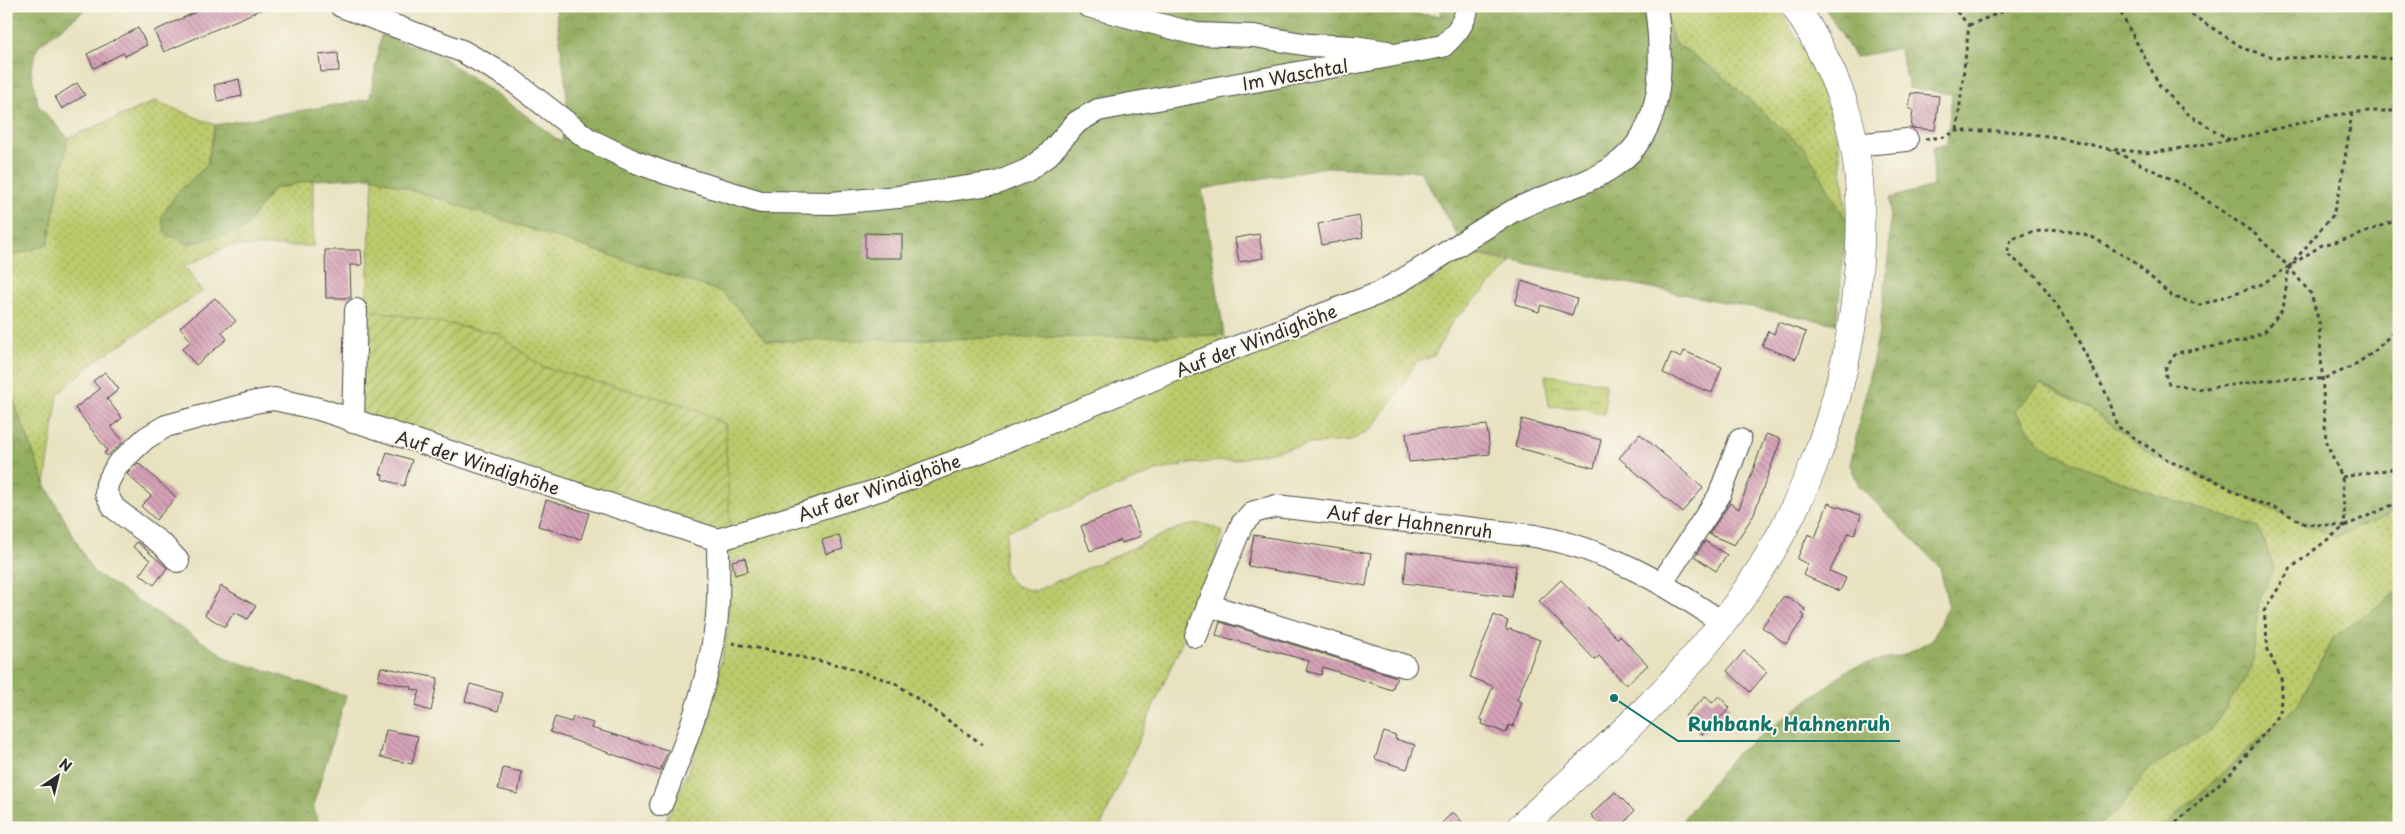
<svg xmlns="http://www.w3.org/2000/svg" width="2405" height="834" font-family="'Playpen Sans',sans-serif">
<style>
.grass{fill:url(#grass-dots);stroke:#737a4c}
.forest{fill:url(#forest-crowns);stroke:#606c46}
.park{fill:url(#park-crowns);stroke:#737a4c}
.garden{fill:url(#garden-furrows);stroke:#737a4c}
.building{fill:url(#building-back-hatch)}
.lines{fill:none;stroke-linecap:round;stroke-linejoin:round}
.minor-casing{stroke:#474642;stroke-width:24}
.major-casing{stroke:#474642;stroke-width:29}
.path{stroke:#474642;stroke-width:3;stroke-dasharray:4 4;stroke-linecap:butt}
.minor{stroke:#fff;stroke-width:22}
.major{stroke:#fff;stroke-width:28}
.labels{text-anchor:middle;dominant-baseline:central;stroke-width:4;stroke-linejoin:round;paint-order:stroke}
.street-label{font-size:18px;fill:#2b2b2b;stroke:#fbf7ec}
.leader{fill:none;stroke:#0f766e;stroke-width:2}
.callout-dot{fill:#0f766e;stroke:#fbf7ec;stroke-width:2}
.callout-label{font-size:19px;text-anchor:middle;font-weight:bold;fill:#0f766e;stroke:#fbf7ec;stroke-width:4;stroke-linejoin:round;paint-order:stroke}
</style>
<defs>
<pattern id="grass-dots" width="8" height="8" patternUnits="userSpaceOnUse" patternTransform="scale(1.25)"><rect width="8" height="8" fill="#bbca6c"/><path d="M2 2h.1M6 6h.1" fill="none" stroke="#98a459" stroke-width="1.8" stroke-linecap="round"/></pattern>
<pattern id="forest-crowns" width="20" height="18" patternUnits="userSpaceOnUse" patternTransform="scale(1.25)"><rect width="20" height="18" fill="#94ae60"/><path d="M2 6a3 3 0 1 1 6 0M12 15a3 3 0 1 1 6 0" fill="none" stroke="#798e4f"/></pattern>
<pattern id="park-crowns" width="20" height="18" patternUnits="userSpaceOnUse" patternTransform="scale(1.25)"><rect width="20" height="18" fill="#bbca6c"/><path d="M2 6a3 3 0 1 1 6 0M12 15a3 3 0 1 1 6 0" fill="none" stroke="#98a459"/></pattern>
<pattern id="garden-furrows" width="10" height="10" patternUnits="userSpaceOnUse" patternTransform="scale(1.25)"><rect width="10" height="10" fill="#bbca6c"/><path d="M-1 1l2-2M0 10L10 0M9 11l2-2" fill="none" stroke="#98a459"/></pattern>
<pattern id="building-back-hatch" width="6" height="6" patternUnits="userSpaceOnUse" patternTransform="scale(1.25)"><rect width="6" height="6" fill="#d6a3b8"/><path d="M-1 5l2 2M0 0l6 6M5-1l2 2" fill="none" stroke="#ae8596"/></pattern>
</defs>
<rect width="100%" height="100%" fill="#fbf7ec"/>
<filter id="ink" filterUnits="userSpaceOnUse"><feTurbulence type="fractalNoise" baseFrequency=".02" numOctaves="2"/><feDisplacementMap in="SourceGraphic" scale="10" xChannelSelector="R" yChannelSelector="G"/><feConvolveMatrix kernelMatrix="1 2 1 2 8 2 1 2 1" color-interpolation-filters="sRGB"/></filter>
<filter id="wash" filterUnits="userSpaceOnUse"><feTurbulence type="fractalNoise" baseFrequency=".0096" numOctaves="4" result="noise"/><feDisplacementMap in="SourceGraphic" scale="20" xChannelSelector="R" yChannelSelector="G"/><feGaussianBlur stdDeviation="1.12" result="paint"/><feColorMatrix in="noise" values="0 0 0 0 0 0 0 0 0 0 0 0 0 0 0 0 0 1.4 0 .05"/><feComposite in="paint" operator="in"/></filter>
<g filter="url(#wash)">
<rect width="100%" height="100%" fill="#e8e2c1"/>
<!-- grass -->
<path class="grass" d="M1663 6H1777L1810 59 1837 132 1848 223 1806 151 1719 73 1674 42Z
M156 101 215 125 207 165 175 195 243 230 273 189 313 180V246H229L185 266 202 292 95 361 58 394 45 484 6 381V258L48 244 68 138Z
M373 177 722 292 767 341 1224 335 1236 360 1434 280 1467 252 1512 263 1452 322 1434 356 1416 362 1397 394 1372 429 1350 441 1309 444 1234 460 1187 464 1156 471 1008 531C1002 563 996 584 1035 591L1178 528C1198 523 1204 521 1223 532L1210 578 1100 828H662L691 765 715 688 728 629 729 589 725 424 688 406 542 367 497 333 366 309Z
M2039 384 2092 410 2154 457 2335 537 2399 510V591L2333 638 2298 704 2162 828H2094L2119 810 2147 769 2211 730 2252 668 2259 599 2274 568 2258 527 2159 496 2077 464 2040 444 2015 411Z"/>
<!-- forest -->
<path class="forest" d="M6 6H90L38 46 31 70 38 105 68 138 48 244 6 258Z
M546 6H1343L1439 16 1444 6H1663L1674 42 1719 73 1807 151 1848 223 1836 324 1467 252 1420 171 1326 167 1202 189 1224 335 767 341 722 292 373 177 313 180 273 189 243 230 189 244 166 234 161 218 175 195 207 165 215 125 370 99 381 35 439 55 520 111 562 143 567 95 556 10Z
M1824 6H2399V510L2335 537 2154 457 2092 410 2040 384 2015 411 2040 444 2077 464 2159 496 2258 527 2274 568 2259 599 2252 668 2211 730 2148 769 2119 810 2094 828H1679L1684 818 1735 755 1851 668 1904 655 1933 639 1948 605 1940 567 1859 486 1850 465 1879 332 1889 258 1890 198 1933 186V148L1947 144 1952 94 1909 88 1899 48 1855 57Z
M6 381 45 484 93 572 231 660 346 696 313 806 320 828H6Z
M2399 591V828H2162L2298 704 2333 638Z"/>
<!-- park -->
<path class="park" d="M1545 375 1605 383V415L1583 408 1549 406Z"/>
<!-- garden -->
<path class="garden" d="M366 309 497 333 542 367 688 406 725 424 730 528 716 533 359 417Z"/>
<g id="blocks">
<!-- building -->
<path class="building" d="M209 6H269L164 52 154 31Z
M138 28 147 45 125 56 123 53 94 68 87 54Z
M338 53 339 71 321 72 319 55Z
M239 79 242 96 218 101 214 85Z
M77 83 85 95 62 109 55 97Z
M1911 93 1939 96 1935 130 1911 128 1913 110 1909 109Z
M1359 216 1363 237 1322 245 1318 224Z
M865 233 902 234V258H865Z
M1259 234 1263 258 1239 262 1235 238Z
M325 250H361L362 265H350L351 298H326Z
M1522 281 1577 299 1572 315 1541 305 1539 312 1515 304Z
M215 298 236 321 222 332 227 339 196 365 182 349 191 341 180 327Z
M1778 322 1806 332 1796 359 1762 346 1768 331 1774 334Z
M1684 351 1722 367 1712 393 1663 373 1671 353 1681 358Z
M105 372 119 389 107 399 122 418 111 427 124 441 107 456 104 453 107 450 75 408 100 389 93 381Z
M1522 419 1601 440 1594 468 1515 447Z
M1487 425 1490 454 1409 462 1406 433Z
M1640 434 1703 488 1682 512 1619 458Z
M1766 434 1781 439 1753 516 1734 545 1709 534 1730 503 1739 509Z
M387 452 412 460 404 486 382 479 383 475 380 474Z
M138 463 176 497 156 520 141 506 151 496 127 474Z
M546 500 589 513 581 539 538 526Z
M1828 503 1861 515 1854 535 1848 533 1830 571 1846 578 1840 591 1803 575 1808 564 1797 559 1808 534 1815 538Z
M1130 507 1141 536 1122 543 1121 540 1090 551 1081 526Z
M839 535 843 549 826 554 822 540Z
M1254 535 1371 554 1366 586 1248 566Z
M1705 541 1727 555 1716 571 1695 557Z
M137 542 167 568 154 585 140 574 150 560 133 547Z
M1407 552 1516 566 1512 597 1404 583Z
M745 558 748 571 735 575 732 561Z
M1561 580 1617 638 1620 636 1648 665 1626 685 1599 656 1595 660 1539 601Z
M221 586 256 606 248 619 234 612 225 627 205 615Z
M1783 597H1788L1805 609 1802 614 1805 616 1786 644 1762 627Z
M1494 615 1508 621 1506 627 1507 631 1510 629 1540 640 1517 700 1522 702 1513 727 1509 725 1506 733 1482 724 1483 720 1480 719 1493 686 1470 677Z
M1220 622 1397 677 1392 690 1323 667 1321 675 1306 671 1309 661 1216 635Z
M1744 651 1767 672 1750 692 1727 671Z
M381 667 438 678 431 711 415 706 420 691 411 689 412 687 378 680Z
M470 684 503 693 498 711 465 701Z
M1706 696 1712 703 1719 696 1730 708 1702 735 1685 716Z
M555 717 571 722 573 717 593 723 591 728 668 750 660 771 550 732Z
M386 730 418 736 412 764 380 757Z
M1384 732 1396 736 1395 739 1415 745 1407 769 1375 759Z
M503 768 522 772 518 794 498 789Z
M1615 792 1634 811 1621 828H1603L1591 815Z
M1453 812 1468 828H1437Z"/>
</g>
</g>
<g filter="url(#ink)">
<use href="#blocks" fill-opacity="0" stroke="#474642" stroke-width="1"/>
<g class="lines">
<defs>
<path id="minor" d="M341 6 462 51 508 77 588 139 633 161 666 173 761 202 832 203 898 197 997 183 1028 170 1048 155 1077 122 1098 110 1443 46C1456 34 1464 24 1468 6
M1088 6 1196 34 1254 36 1309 45 1354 47 1387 52
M1853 145 1907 140
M353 422 356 310
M178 561 163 545 114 508 106 493 107 484 117 465 146 438 166 426 255 402 274 399 319 409 718 540 885 488 982 451 1173 371 1377 294C1424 270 1467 237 1513 211 1545 194 1584 187 1614 166 1666 131 1663 62 1656 6
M1661 584 1719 496 1740 440
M1208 605 1405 666
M1196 636 1242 524 1254 512 1276 506 1535 536C1607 549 1663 582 1723 623
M661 805C682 752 705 695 714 638 720 606 718 573 718 540"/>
<path id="major" d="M1520 828C1589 763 1663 700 1721 625 1799 526 1845 409 1857 284 1863 228 1863 169 1847 114 1835 75 1817 40 1795 6"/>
</defs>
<!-- minor casing -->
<use href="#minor" class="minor-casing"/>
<!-- major casing -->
<use href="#major" class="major-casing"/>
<!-- path -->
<path class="path" d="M1951 6 1969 25 1957 131
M2117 6 2160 86 2186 113 2230 140
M2178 6 2245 49 2277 58 2350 57 2399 59
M1969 25 2017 6
M2352 113 2341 184 2333 215 2289 267 2283 309 2265 331 2245 341 2176 353 2164 371 2169 384 2198 389 2288 378 2323 379 2351 367 2374 352 2399 326
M1925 139 1944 137 1957 131H2007L2063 138 2109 149 2151 153 2231 140 2328 116 2368 111H2399
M2109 149 2186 186 2255 234 2289 267 2311 294 2319 322 2326 442 2342 477 2345 526 2305 524 2280 510 2242 496 2211 478 2169 461 2117 426 2109 399 2068 321 2036 276 2007 254 2011 239 2031 232 2059 229 2092 237 2133 261 2173 297 2200 305 2262 284 2322 245 2351 238 2399 219
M2342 477 2399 468
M732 643 844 666 895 683 982 744
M2170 828 2233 771 2280 714 2282 681 2268 650 2264 611 2291 568 2345 526 2399 502"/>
<!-- minor -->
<use href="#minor" class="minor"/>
<!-- major -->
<use href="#major" class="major"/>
</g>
</g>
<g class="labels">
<!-- street labels -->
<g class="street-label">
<text transform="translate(1295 74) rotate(-10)">Im Waschtal</text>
<text transform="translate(1256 340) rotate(-21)">Auf der Windighöhe</text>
<text transform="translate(478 462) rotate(18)">Auf der Windighöhe</text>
<text transform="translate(879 487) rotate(-19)">Auf der Windighöhe</text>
<text transform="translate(1410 521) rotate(7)">Auf der Hahnenruh</text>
</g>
</g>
<!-- callouts -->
<path class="leader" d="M1614 698L1678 741H1900"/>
<circle class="callout-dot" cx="1614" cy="698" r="5"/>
<g class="callout-label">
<text x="1789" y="731">Ruhbank, Hahnenruh</text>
</g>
<!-- margin -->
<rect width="2405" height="834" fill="none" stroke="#fbf7ec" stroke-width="25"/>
<!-- north arrow -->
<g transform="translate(58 776) rotate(35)" stroke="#fbf7ec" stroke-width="4" paint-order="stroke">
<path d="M0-4L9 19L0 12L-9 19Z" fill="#2b2b2b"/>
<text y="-8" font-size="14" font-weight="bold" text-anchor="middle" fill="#2b2b2b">N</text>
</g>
</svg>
